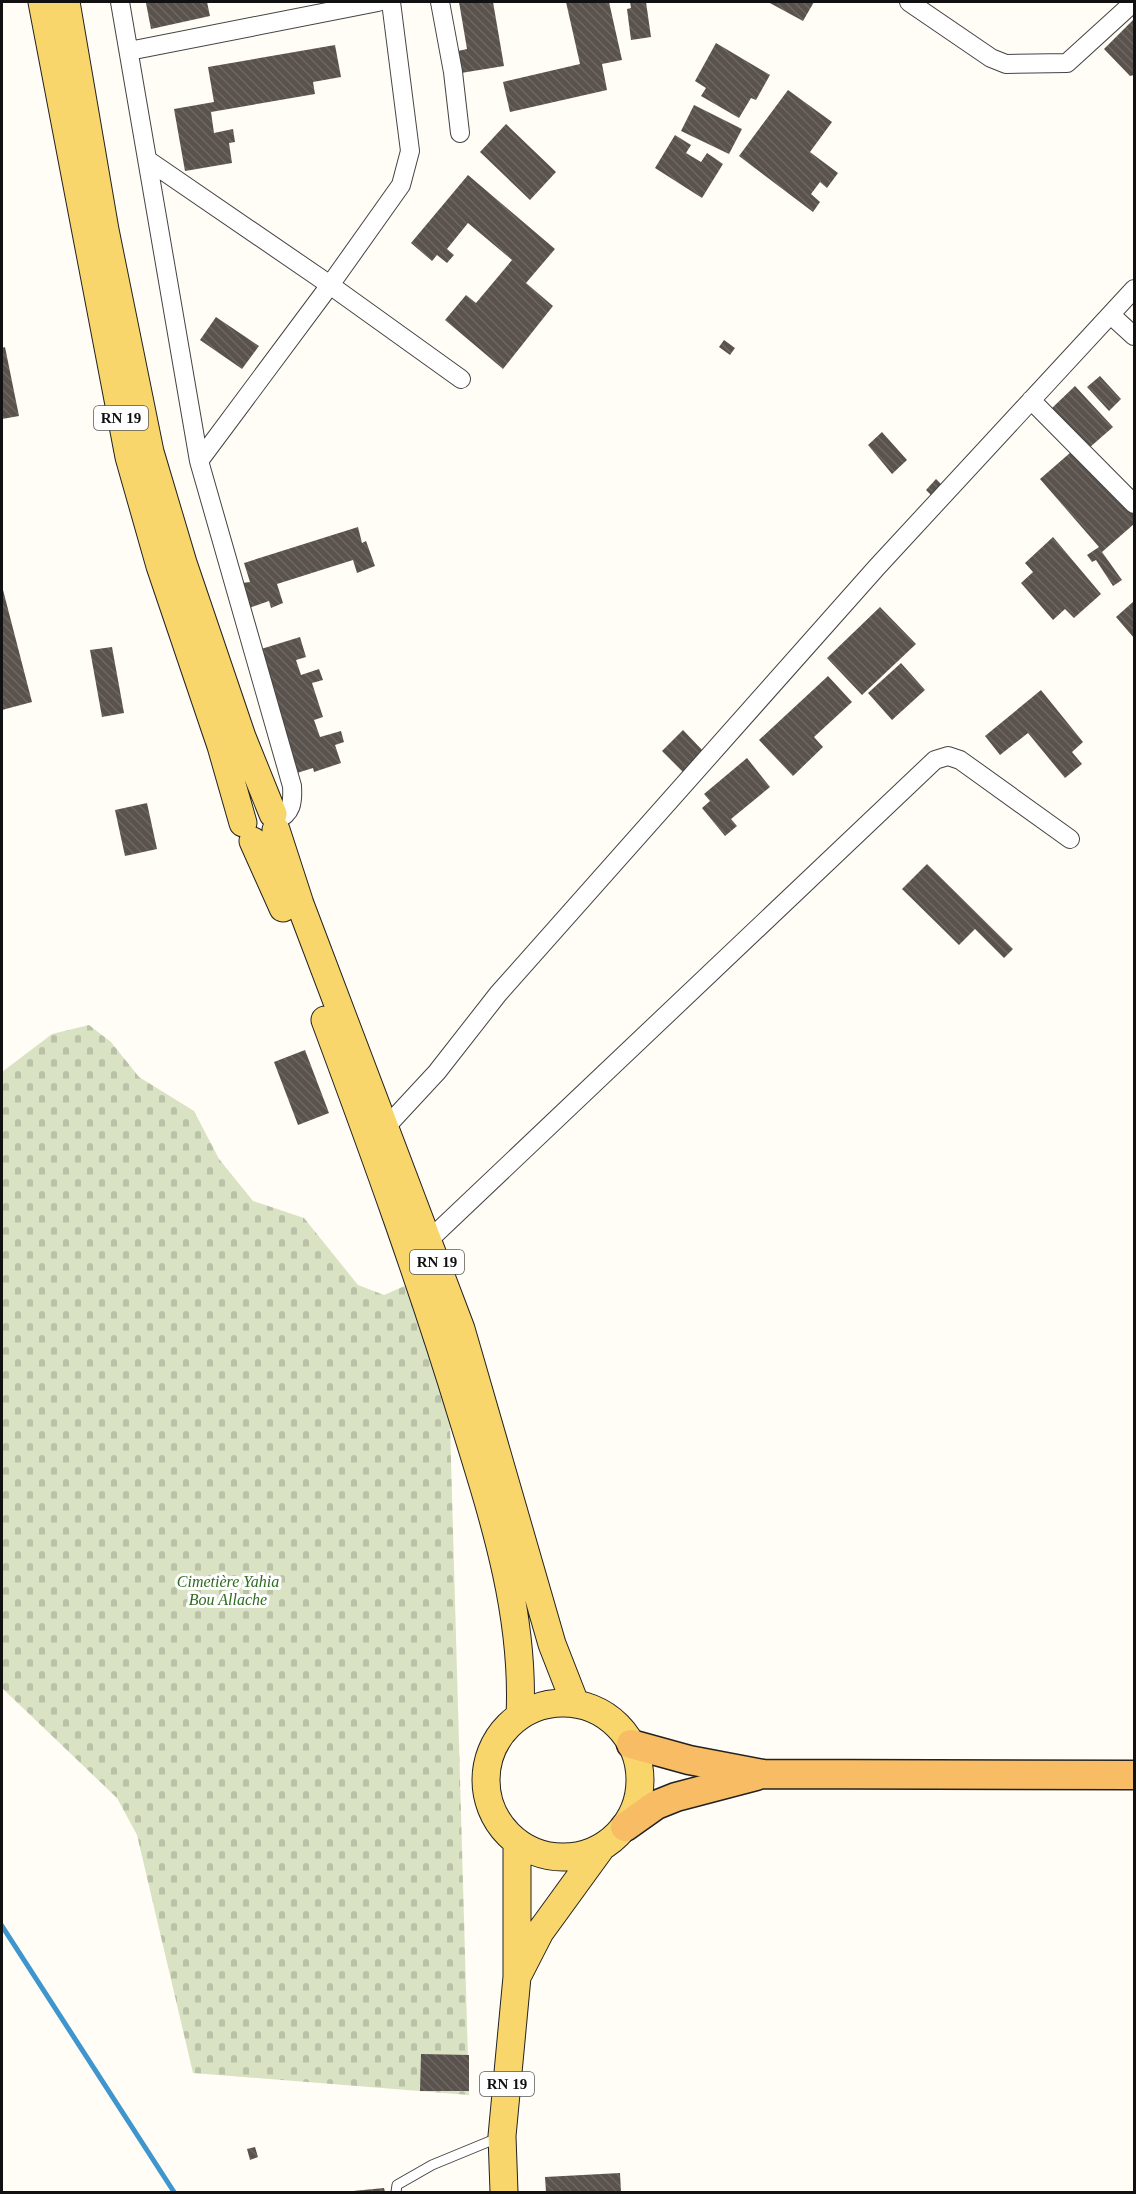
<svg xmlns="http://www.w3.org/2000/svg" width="1136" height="2194" font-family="Georgia,serif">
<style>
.cemetery{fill:url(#cemetery-stones)}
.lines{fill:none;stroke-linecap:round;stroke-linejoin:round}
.stream{stroke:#3f96cf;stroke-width:5}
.building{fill:url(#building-back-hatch)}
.service-casing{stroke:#444;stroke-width:11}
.minor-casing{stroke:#444;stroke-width:20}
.primary-casing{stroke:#222;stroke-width:29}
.trunk-casing{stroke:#222;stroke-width:31}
.service{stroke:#fff;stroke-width:9}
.minor{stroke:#fff;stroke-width:18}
.primary{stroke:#f9d66b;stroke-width:27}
.trunk{stroke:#f7bc64;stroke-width:28}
.labels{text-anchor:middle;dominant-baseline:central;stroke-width:6;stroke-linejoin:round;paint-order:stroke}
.shield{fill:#fff;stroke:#585858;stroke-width:1.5}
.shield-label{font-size:15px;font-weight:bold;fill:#111}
.park-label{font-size:16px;font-style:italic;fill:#2f6b1f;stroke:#fff}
</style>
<defs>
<pattern id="cemetery-stones" width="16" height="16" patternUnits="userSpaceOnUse" patternTransform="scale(1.5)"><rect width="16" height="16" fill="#d9e3c4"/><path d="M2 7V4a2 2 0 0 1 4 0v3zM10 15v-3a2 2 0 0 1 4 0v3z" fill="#b9c2a7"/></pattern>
<pattern id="building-back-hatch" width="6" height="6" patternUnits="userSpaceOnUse" patternTransform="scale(1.5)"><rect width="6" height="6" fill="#5a524d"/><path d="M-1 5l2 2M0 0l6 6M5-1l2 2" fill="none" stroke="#6d6662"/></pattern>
</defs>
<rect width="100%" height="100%" fill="#fffdf5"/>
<!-- cemetery -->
<path class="cemetery" d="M89 1025 111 1042 139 1077 194 1111 219 1159 253 1201 304 1218 358 1285 384 1295 409 1284 450 1425 469 2095 193 2073 137 1835 117 1798 2 1688V1072L52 1034Z"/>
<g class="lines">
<!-- stream -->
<path class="stream" d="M2 1926 174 2192"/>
</g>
<!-- building -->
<path class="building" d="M152 2H207L210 16 151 29 146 3Z
M459 2H493L504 66 461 73 458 51 467 49Z
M566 2H609L622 60 602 64 607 90 510 112 503 82 580 64Z
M630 2H646L651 37 631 40 627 9 631 8Z
M768 2H814L803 21Z
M1134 19V75L1130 76 1104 49Z
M716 43 770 75 756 100 751 98 739 118 701 96 706 88 695 81Z
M335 45 341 77 313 82 315 94 211 112 214 133 233 129 235 142 229 143 232 163 185 171 174 109 214 102 208 67Z
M788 90 832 122 810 152 838 173 827 188 820 182 811 194 820 202 813 212 739 156Z
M694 105 742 129 729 154 681 131Z
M506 124 556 172 530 200 480 152Z
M675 135 691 145 686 153 701 162 707 153 723 164 702 198 655 168Z
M468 175 555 249 526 283 553 306 503 369 445 320 466 295 476 303 512 260 468 223 447 249 454 255 447 263 437 255 432 261 411 243Z
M216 317 259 346 242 369 200 340Z
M724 340 735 348 730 355 719 347Z
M5 347 19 416 2 419V348Z
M1100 376 1121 399 1109 411 1087 387Z
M1075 386 1113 427 1089 448 1052 408Z
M882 432 907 460 892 474 868 445Z
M1078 446 1134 512V524L1102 552 1122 580 1113 586 1096 560 1092 562 1087 555 1099 547 1040 479Z
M936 479 944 487 934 498 926 490Z
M358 527 362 543 366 541 375 566 357 573 353 560 277 584 283 603 271 608 269 601 249 608 242 583 250 582 244 563Z
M1053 537 1101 594 1074 618 1065 609 1053 620 1021 583 1033 572 1025 563Z
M2 586 32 702 2 710Z
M1134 601V638L1116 617Z
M880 607 916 644 862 695 827 658Z
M300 637 306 657 296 660 301 675 319 669 323 680 312 683 323 717 314 720 320 737 341 731 344 742 335 745 341 763 314 772 313 768 297 773 258 650Z
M112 647 124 713 102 717 90 650Z
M901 663 925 690 892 720 868 693Z
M828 676 852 702 814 737 823 747 793 776 759 740Z
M1041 690 1083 742 1072 752 1082 764 1065 778 1028 733 1000 755 985 736Z
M683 730 704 752 683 772 662 751Z
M747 758 770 787 731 819 737 826 725 836 702 808 710 801 704 794Z
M147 803 157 849 125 856 115 810Z
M927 864 1013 949 1004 958 975 929 959 945 902 889Z
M305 1050 329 1113 298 1125 274 1062Z
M421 2054 469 2055V2091H420Z
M255 2147 258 2157 250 2160 247 2149Z
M620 2173 621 2192H546L545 2177Z
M384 2188 385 2192H353V2191Z"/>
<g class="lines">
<defs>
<path id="service" d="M396 2192 397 2185 432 2165 500 2137"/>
<path id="minor" d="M120 2 199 461 292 786C293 802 292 814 276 820
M440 2 453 72 460 133
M909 2 991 58 1006 64 1067 63 1134 2
M129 51 378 2
M149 161 330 285 461 379
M1111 315 1134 336
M1031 400 1134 504
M199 461 330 285 401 185 410 151 391 2
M386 1127 437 1072 498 994 877 567 1134 289
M429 1240 935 760 948 756 960 760 1070 839"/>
<path id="primary" d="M42 2 129 457 160 566 221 746 243 823
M66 2 105 230 150 452 183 563 242 737 273 814
M276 830 300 904 461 1329 552 1644 575 1703
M253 841 283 908
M325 1020C374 1152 422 1284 463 1419 493 1516 525 1613 520 1716
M486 1780a77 77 0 1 1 154 0a77 77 0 1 1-154 0Z
M519 1973 540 1932 601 1848
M504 2192 502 2136 517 1977V1842"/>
<path id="trunk" d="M631 1744 689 1760 763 1774 1134 1775
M625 1827 656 1805 676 1797 756 1776"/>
</defs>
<!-- service casing -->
<use href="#service" class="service-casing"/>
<!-- minor casing -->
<use href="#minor" class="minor-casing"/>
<!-- primary casing -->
<use href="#primary" class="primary-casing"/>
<!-- trunk casing -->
<use href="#trunk" class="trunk-casing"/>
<!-- service -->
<use href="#service" class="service"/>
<!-- minor -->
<use href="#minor" class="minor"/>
<!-- primary -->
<use href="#primary" class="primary"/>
<!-- trunk -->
<use href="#trunk" class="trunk"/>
</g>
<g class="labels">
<!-- shield labels -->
<g class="shield">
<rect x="94" y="406" width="54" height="24" rx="4.5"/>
<rect x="410" y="1250" width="54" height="24" rx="4.5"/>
<rect x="480" y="2072" width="54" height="24" rx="4.5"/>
</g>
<g class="shield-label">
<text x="121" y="418">RN 19</text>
<text x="437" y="1262">RN 19</text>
<text x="507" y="2084">RN 19</text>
</g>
<!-- park labels -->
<g class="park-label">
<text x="228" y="1581">Cimetière Yahia<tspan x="228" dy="18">Bou Allache</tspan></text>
</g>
</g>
<!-- border -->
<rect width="1136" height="2194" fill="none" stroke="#111111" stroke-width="6"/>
</svg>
